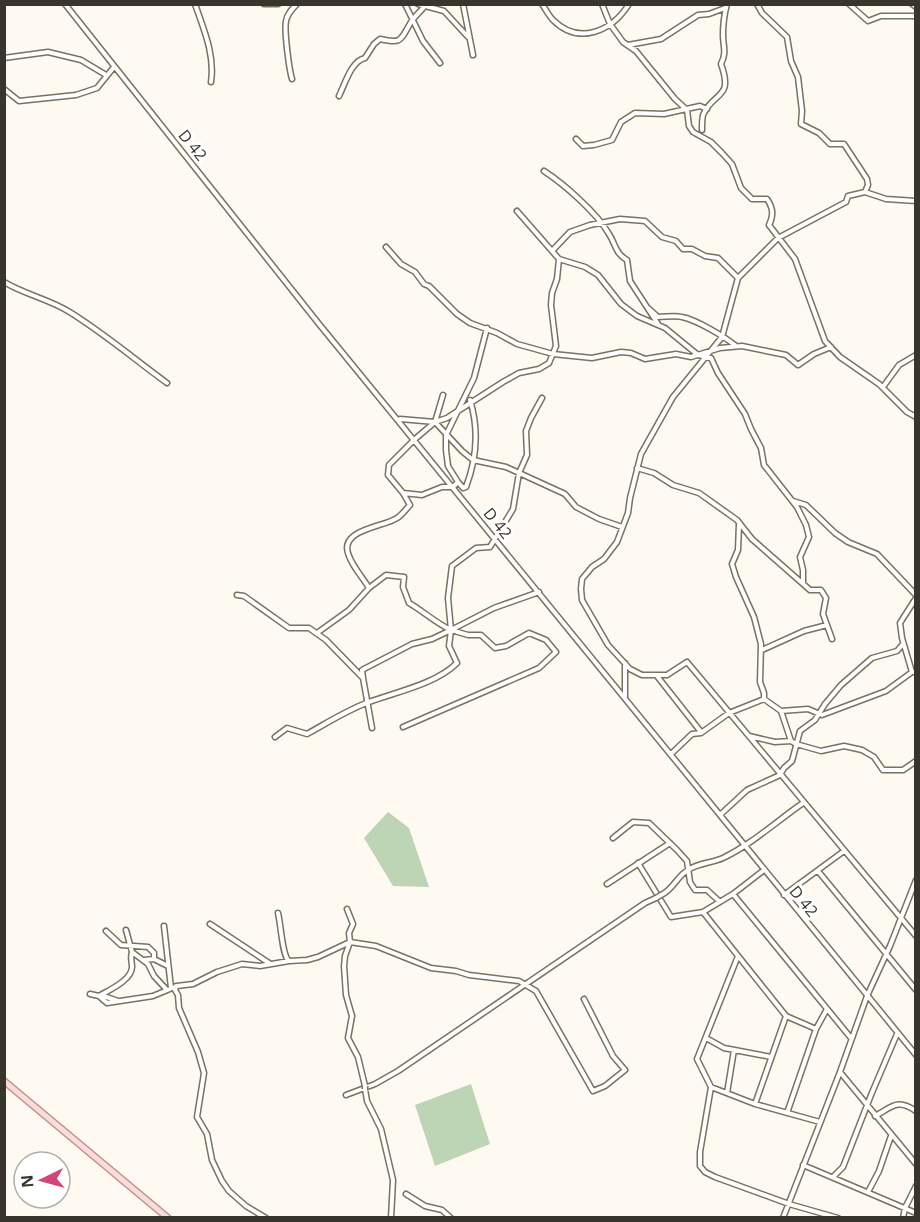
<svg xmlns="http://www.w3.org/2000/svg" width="920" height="1222" font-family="'Open Sans',sans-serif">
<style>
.green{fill:#bdd4b5}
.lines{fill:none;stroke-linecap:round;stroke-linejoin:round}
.minor-casing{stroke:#7a715e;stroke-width:7}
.major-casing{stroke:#b9928e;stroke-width:8}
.minor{stroke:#fff;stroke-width:4}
.major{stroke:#ffdcda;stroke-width:5}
.minor-bridge-casing{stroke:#7a715e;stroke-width:7;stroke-linecap:butt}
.minor-bridge{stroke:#fff;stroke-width:4}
.labels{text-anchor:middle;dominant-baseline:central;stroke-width:6;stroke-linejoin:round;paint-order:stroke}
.street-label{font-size:16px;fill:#38352c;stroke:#fff}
</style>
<rect width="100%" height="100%" fill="#fefaf1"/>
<!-- green -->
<path class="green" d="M388 812 409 828 429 887 393 886 364 838Z
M471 1084 490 1144 435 1166 415 1105Z"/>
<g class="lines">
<defs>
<path id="minor" d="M65 4 319 324 916 1055
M195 4C204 30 215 55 211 82
M264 4H278
M405 4 423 41 440 63
M418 4 444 11 468 37
M463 4 473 55
M542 4C546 10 549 16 553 20 579 46 612 31 629 4
M602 4 610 24 623 42 636 51 675 99 687 110 689 126 693 132 711 142 722 153 732 164 741 188 752 199H767C773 208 774 215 769 225L795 259 825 341 840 357 879 384 907 412 916 417
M757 4 762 13 787 37 791 61 798 77 802 111 801 124 819 133 830 144H844L867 179 868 185 865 192
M849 4 868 21 881 16H916
M912 4 916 7
M628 45 661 39 698 15 709 14 725 8
M4 58 48 52 81 60 106 75
M292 79C289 69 284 30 286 21 287 14 292 9 297 4
M4 89 19 101 76 95 97 88 114 67
M339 96C345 84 351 61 365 58L374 44 380 39C402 44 400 41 411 22 414 17 420 12 424 7
M702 130C702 125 702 119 703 115 713 91 734 100 721 64 727 52 723 47 723 35 723 24 724 15 727 4
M576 139 583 146 594 145 612 140 621 122 635 113 664 114 700 106 707 109
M544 171C564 184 597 213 609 234 616 245 615 253 627 260L630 281 658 324
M916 201 886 199 865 192 848 196 846 202 778 238 738 278 722 337 673 397 641 454 630 498 628 513 617 542 604 559 592 567 582 579 581 589 582 600 608 645 630 669 642 675H667L687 662 916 936
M517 211 559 259 585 267 598 275 621 304 637 316 665 328 698 355 711 358 718 373 745 414 751 429 761 448 764 465 797 507 806 525 809 537 800 557 803 570V583
M386 247 401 264 415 272 424 284 429 286 457 314 470 323 497 333 517 344 553 354 592 358 621 352 631 353 645 359 676 354 691 357 720 348 742 346 786 355 798 365 814 354 831 347
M552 251 570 232 590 225 620 219 645 221 662 237 676 241 683 249H692L705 256 718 258 738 278
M4 282C24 294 48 299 68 311 104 333 134 359 167 383
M648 308 658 317C666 317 675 315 682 317 697 320 725 337 736 346
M883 387 899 365 916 355
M443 395 435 422 415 439 389 465 388 475 403 493 422 495 442 487H453L458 482 448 466 446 450V435L474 378 487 328
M400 419 435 422 447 418 503 382 519 373 539 369 549 363 556 346 551 305 552 293 557 279 559 259
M435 422 462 451 473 460 506 467 565 494 576 507 599 519 622 527
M637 468 654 473 673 485 699 493 737 520 752 539 810 590H821L826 598 823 614 832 639
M458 482 463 488 466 487C477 458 479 429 470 400
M793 501 806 505 835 533 848 542 877 554 916 595
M739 524 738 550 732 564 736 577 754 617 761 644 760 682 764 693V698
M539 592 494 608 451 630 448 598 452 566 476 548 490 547 513 509 519 473 527 455 526 431 531 418 542 398
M237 595 244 596 289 628H309L326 640 363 678 372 728
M317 633 349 610 369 588
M762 650 804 631 827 625
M625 663V697
M912 672 902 638 900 623 916 598
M657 676 701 732
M363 678 362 670 412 644 432 639 451 630C437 624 423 611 409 603L403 587 404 577 386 575 369 588C363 578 353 567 349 556 337 529 385 527 397 518 402 515 406 509 410 505L403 493
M781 711 791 741
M749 736 775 742 791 741 796 744 821 751 844 746 862 750 874 757 883 770H903L916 761
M275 737 287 728 307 734C327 723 347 710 369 702 396 692 436 684 457 663L449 646 451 630 468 635H481L495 648 506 646 529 633 546 640 556 652 539 668 403 727
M671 754 692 734 701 733 729 713 764 699 781 711 808 709 822 715 886 691 912 672H916
M720 815 747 790 780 775 784 768 792 761 800 731 815 720 825 704 841 685 872 658 897 651 903 644
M613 838 633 822 649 823 677 850 687 861 690 882 695 890H707L720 902
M638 863 671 917 703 912 733 894 764 870
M818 871 916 990
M607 884 670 843
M733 894 851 1038
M661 895C673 890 677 876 688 870 698 863 712 863 723 858 752 844 777 821 803 803
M784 895 844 851
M347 909 353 924 349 933 350 942 345 956 344 966 346 995 352 1016 348 1038 358 1057 365 1086
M703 912 786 1016 816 1029 787 1113
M278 913C281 925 282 953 288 960
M210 924 269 963
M164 926 171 988
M126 930 132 952 148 964 154 976 167 990
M106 931 121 945 148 947 154 953V959
M738 956 697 1059 711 1087 700 1152V1166L705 1172 715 1177 789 1204 838 1218
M144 960 154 959 168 966
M176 986 175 990 178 995 179 1008 198 1052 204 1073 197 1117 207 1134 212 1160 222 1181 229 1191 246 1206 266 1218
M90 994 99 996 107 1003 153 996 177 986 193 984 217 972 242 964 260 966 289 961 307 960 318 957 350 942 376 946 431 968 456 971 469 975 519 981 536 991 593 1091 605 1086 625 1070 613 1056 584 999
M101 995 118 1001
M99 996C109 990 132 980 132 967 132 961 130 958 132 952
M786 1016 755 1104 820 1122
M816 1029 827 1009
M706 1038 724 1048 771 1057
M840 1072 916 1164
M711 1087 755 1104
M365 1089 367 1101 381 1129 393 1180 391 1218
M727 1093 734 1050
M346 1095 375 1084 398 1071 645 903 656 898
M875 1116C892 1107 897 1098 916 1111
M803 1165 916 1213
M833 1177 843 1167 871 1095 897 1034
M868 1192 879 1171 891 1136
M406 1194 425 1206 442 1210 451 1218
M783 1218 840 1072 867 996 890 946 916 880
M903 1218 905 1208 916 1186"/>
<path id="major" d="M4 1081 168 1218"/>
</defs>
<!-- minor casing -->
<use href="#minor" class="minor-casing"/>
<!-- major casing -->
<use href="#major" class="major-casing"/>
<!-- minor -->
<use href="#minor" class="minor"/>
<!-- major -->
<use href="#major" class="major"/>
<defs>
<path id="minor-bridge" d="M656 898 661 895
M365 1086V1089"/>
</defs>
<!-- minor-bridge casing -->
<use href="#minor-bridge" class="minor-bridge-casing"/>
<!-- minor-bridge -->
<use href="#minor-bridge" class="minor-bridge"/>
</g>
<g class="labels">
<!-- street labels -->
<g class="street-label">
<text transform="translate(193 145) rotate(51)">D 42</text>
<text transform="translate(498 523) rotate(51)">D 42</text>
<text transform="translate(804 901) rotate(51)">D 42</text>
</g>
</g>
<!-- border -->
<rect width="920" height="1222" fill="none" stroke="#38352c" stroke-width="12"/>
<!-- north arrow -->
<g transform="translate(42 1180) rotate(265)"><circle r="28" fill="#ffffff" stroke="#afaeab" stroke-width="1.5"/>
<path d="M0-4.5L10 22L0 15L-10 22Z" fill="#d0457b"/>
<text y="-9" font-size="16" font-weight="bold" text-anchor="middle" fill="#38352c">N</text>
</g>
</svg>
